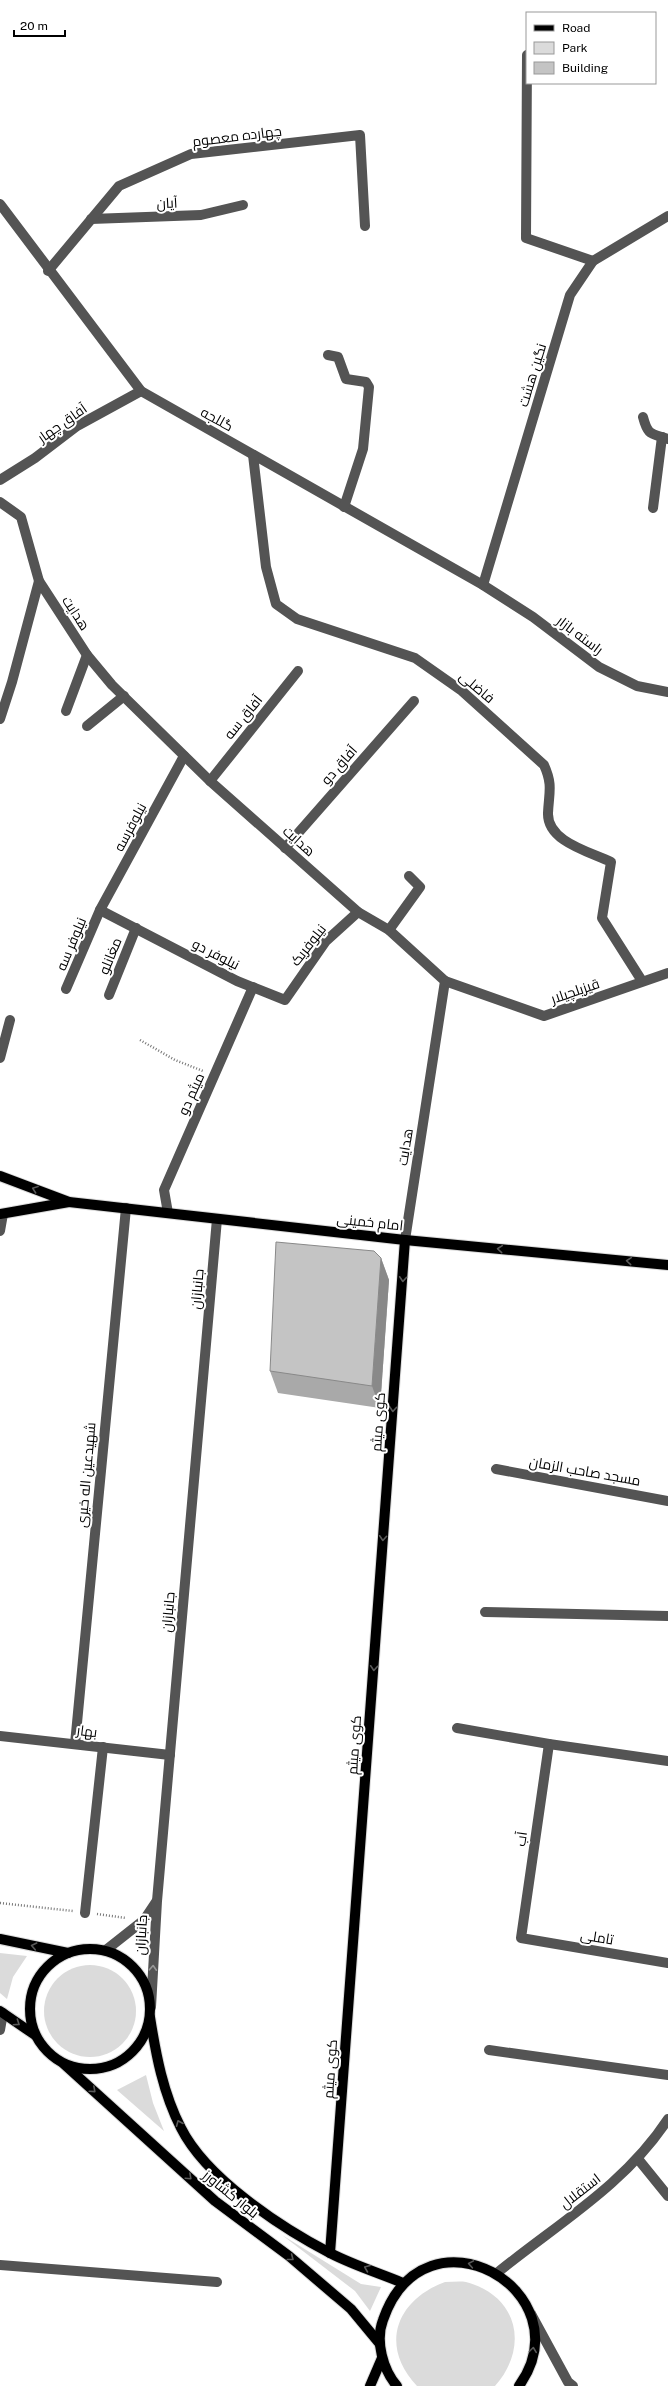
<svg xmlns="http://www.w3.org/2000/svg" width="668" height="2386" viewBox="0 0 668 2386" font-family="'Public Sans',Cairo,sans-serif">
	<rect width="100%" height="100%" fill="#fff"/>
	<g fill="#dbdbdb">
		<polygon points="0,1953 27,1956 13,1977 7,1999 0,1993"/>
		<circle cx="90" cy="2011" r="46"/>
		<polygon points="146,2075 153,2103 164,2131 117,2090"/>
		<polygon points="282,2235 361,2284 381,2287 370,2311 355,2291"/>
		<path d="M445,2282C452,2282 460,2281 466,2282C519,2296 529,2348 495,2386H417C379,2346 396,2300 445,2282Z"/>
	</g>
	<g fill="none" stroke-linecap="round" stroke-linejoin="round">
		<g stroke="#dbdbdb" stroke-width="12">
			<g id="major">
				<polyline points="0,1176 69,1202 405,1240 668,1265"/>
				<polyline points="0,1214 69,1202"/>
				<polyline points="0,1939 68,1953"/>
				<circle cx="90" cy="2009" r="60"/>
				<polyline points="0,2011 35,2035"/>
				<path d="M150,2017C156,2055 163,2093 181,2128C206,2178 280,2227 330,2253C353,2265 379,2273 403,2283"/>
				<polyline points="64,2064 215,2201 289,2256 351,2309 380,2344"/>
				<polyline points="330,2253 405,1240"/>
				<polyline points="370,2386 382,2358"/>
				<path d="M397,2386C383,2370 375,2341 383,2320C425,2199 586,2291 519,2386"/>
			</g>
		</g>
		<g stroke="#767676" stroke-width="2.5" stroke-dasharray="1 2" stroke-linecap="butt">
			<polyline points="140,1040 175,1060 203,1071"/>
			<polyline points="0,1903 73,1911"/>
			<polyline points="97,1914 126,1918"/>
		</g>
		<g stroke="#545454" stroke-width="10">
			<polyline points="527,55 526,238 593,261"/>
			<polyline points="0,204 141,391 483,585 533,617 599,667 637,686 668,692"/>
			<polyline points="91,219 201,215 243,205"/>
			<polyline points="48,271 119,186 191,154 360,135 365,226"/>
			<polyline points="328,355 338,357 346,379 366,382 369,387 363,449 344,507"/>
			<path d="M643,417C648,436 651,433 668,439"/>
			<path d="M253,455L266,567L276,604L297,619L415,658L462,691L544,765C553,785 549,792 548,813C547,842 591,852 611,862L602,918L642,981"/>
			<polyline points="0,480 35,458 77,426 141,391"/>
			<polyline points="0,502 21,517 39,581 87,655 112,685 210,781 358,912 389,930 445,981 405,1240"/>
			<polyline points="653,508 662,437"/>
			<polyline points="483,585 570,295 593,261 668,216"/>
			<polyline points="66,711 87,655"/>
			<polyline points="0,719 12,682 39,581"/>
			<polyline points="87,726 124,696"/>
			<polyline points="210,781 298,671"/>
			<polyline points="285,848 414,701"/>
			<polyline points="100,910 237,981 285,1000 326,941 358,912"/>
			<polyline points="389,930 420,887 409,876"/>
			<polyline points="445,981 544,1016 668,973"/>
			<polyline points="66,989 100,910 184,756"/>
			<polyline points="109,995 136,928"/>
			<polyline points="0,1058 10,1020"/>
			<polyline points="168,1213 164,1190 253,987"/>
			<polyline points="0,1231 3,1214"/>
			<polyline points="496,1469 668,1501"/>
			<polyline points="485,1612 668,1616"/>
			<polyline points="457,1728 549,1744"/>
			<polyline points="0,1736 170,1755"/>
			<polyline points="75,1744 126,1208"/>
			<polyline points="668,1761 549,1744 521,1938 668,1963"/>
			<polyline points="85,1913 103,1747"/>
			<polyline points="106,1950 144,1920 156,1902"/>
			<polyline points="151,2007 157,1901 217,1219"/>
			<polyline points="0,2030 3,2013"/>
			<polyline points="489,2050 668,2075"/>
			<polyline points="638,2159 668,2196"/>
			<polyline points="0,2265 217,2282"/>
			<path d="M497,2273C557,2224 625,2185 668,2119"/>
			<polyline points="531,2314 568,2382 573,2386"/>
		</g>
		<use href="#major" stroke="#000" stroke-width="10"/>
	</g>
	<polygon fill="#a9a9a9" points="381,1258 389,1280 380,1408 278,1393 270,1371"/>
	<polygon fill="#898989" points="381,1258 389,1280 380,1408 372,1386"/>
	<polygon fill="#c4c4c4" stroke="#898989" points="276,1242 374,1251 381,1258 372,1386 270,1371"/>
	<defs><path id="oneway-chevron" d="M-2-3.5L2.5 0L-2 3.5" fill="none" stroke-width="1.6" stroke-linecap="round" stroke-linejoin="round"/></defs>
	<g stroke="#595959">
		<use href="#oneway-chevron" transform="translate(35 1189) rotate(-160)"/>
		<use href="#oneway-chevron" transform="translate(500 1249) rotate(-175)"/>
		<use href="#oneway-chevron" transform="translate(629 1261) rotate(-175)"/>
		<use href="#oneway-chevron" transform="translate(403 1279) rotate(94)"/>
		<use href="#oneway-chevron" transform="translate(393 1409) rotate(94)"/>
		<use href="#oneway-chevron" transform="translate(383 1538) rotate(94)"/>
		<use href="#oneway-chevron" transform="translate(374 1668) rotate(94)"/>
		<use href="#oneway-chevron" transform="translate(34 1946) rotate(-168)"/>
		<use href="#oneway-chevron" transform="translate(17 2023) rotate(34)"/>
		<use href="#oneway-chevron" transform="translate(93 2090) rotate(42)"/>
		<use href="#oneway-chevron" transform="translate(179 2123) rotate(-113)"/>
		<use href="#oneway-chevron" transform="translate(189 2177) rotate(43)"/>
		<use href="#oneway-chevron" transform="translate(291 2258) rotate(38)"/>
		<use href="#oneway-chevron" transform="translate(471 2264) rotate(-170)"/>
		<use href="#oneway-chevron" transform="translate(367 2268) rotate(-158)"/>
		<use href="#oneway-chevron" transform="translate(533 2350) rotate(-83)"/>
	</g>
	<use stroke="#989898" href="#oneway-chevron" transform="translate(153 1968) rotate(-87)"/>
	<g text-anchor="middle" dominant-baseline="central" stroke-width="4" stroke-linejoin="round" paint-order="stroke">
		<g font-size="14" fill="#000" stroke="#fff">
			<text transform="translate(237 136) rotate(-7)">چهارده معصوم</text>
			<text transform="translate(167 203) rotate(-3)">آیان</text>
			<text transform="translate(532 375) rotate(-73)">نگین هشت</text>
			<text transform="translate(217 419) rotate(29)">گللجه</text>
			<text transform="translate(62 423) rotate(-35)">آفاق چهار</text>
			<text transform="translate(76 613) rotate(57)">هدایت</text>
			<text transform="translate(580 635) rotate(37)">راسته بازار</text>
			<text transform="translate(477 687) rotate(40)">فاضلی</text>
			<text transform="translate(243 717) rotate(-51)">آفاق سه</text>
			<text transform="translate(339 765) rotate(-49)">آفاق دو</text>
			<text transform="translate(130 827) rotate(-62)">نیلوفرسه</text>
			<text transform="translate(299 841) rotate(42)">هدایت</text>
			<text transform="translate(71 944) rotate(-67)">نیلوفر سه</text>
			<text transform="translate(308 945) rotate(-52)">نیلوفریک</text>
			<text transform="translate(216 954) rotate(27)">نیلوفر دو</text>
			<text transform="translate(110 956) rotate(-68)">مغانلو</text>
			<text transform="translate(575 991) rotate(-19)">قیزیلچیلار</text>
			<text transform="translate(191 1094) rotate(-66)">میثم دو</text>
			<text transform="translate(405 1147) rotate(-81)">هدایت</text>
			<text transform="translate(370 1222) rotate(6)">امام خمینی</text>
			<text transform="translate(197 1289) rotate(-85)">جانبازان</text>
			<text transform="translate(378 1422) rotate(-86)">کوی میثم</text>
			<text transform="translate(585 1471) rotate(10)">مسجد صاحب الزمان</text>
			<text transform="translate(86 1475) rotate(-85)">شهیدعین اله خیری</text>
			<text transform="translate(168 1612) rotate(-85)">جانبازان</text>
			<text transform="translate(87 1731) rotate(7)">بهار</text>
			<text transform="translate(354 1745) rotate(-86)">کوی میثم</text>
			<text transform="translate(521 1839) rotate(-82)">آب</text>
			<text transform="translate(141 1935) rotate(-87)">جانبازان</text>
			<text transform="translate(597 1937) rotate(9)">تاملی</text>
			<text transform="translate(330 2069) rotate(-86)">کوی میثم</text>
			<text transform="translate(580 2191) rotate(-38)">استقلال</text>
			<text transform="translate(231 2194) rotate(39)">بلوار کشاورز</text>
		</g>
	</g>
	<rect x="526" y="12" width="130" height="72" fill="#ffffff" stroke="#999999"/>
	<rect x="534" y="25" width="20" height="6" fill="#000000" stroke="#999999"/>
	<text x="562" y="32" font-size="12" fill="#000000">Road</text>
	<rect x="534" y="42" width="20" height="12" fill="#dbdbdb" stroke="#999999"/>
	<text x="562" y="52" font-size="12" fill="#000000">Park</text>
	<rect x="534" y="62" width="20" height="12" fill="#c4c4c4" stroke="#999999"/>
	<text x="562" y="72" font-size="12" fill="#000000">Building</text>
	<path d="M14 30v6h51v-6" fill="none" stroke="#000000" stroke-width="2"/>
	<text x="20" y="30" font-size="12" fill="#000000" stroke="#ffffff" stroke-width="3" paint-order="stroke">20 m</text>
</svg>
